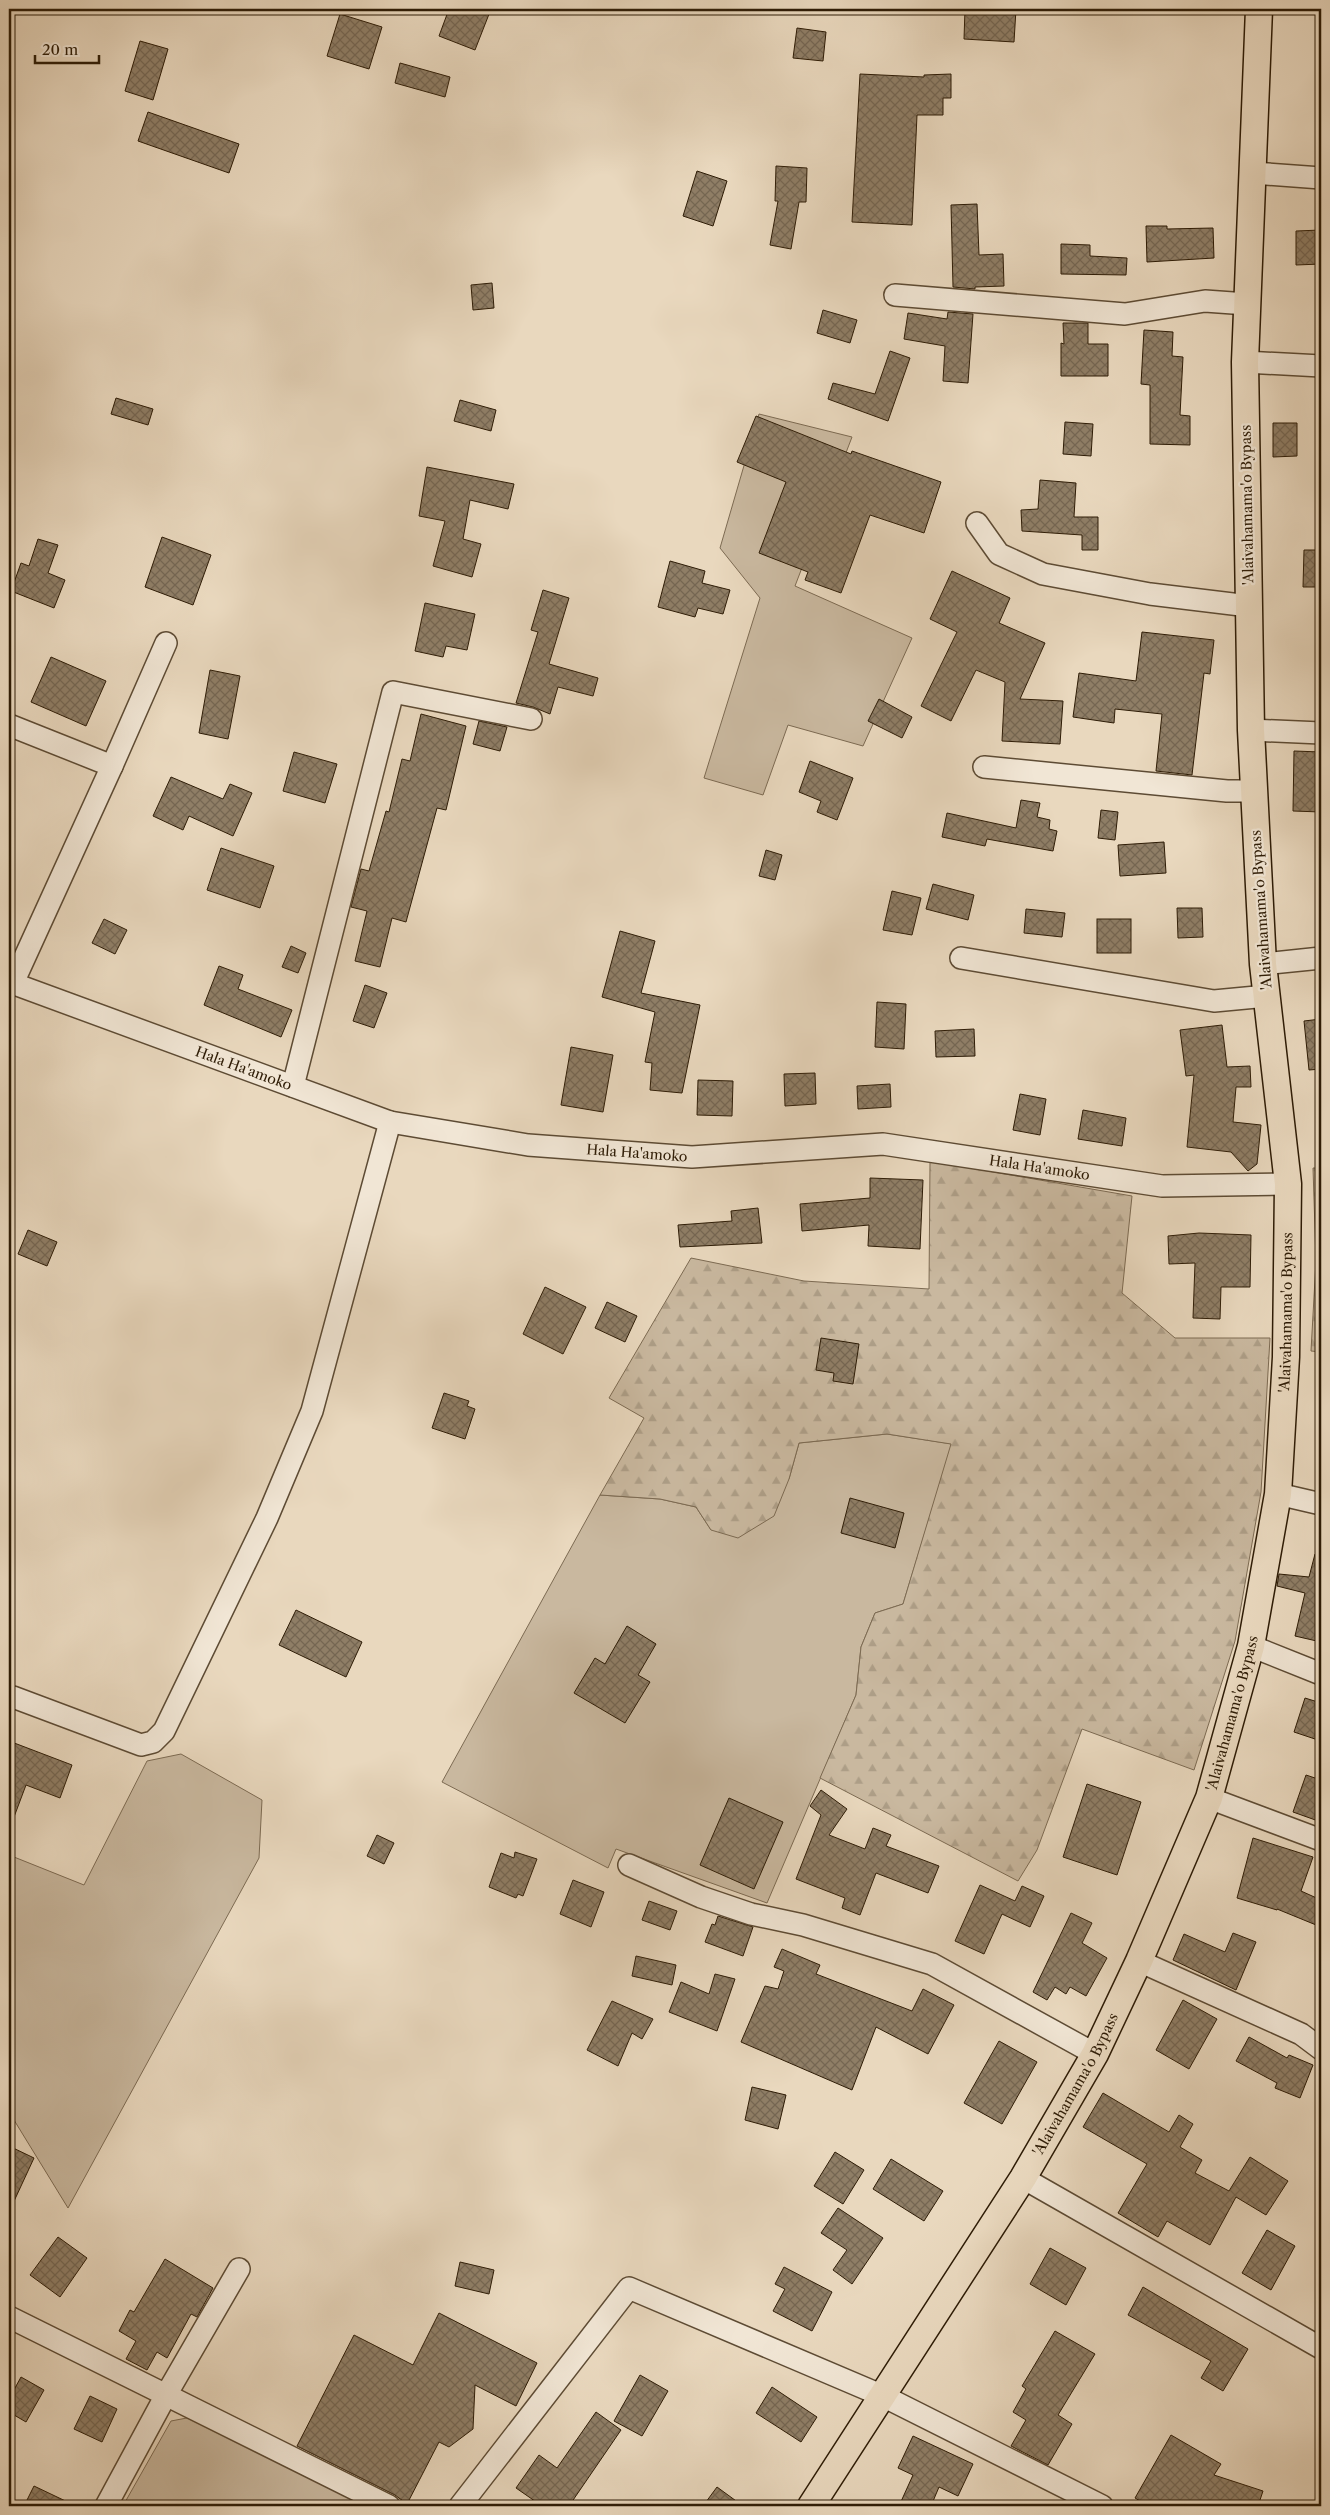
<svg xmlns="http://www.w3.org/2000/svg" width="1330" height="2515" viewBox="0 0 1330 2515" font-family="'Libre Caslon Text',serif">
	<defs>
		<pattern id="forest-firs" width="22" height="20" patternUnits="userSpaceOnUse" patternTransform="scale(1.25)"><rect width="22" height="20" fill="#c9b89f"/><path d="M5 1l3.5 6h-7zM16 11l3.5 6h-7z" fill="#ad9e87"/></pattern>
		<pattern id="building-cross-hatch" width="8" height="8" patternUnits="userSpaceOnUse" patternTransform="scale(1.25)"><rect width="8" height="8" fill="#8f7e66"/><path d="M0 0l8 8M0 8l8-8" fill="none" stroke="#756652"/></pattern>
	</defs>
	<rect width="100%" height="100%" fill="#e9d8be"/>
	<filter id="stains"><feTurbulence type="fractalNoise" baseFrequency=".004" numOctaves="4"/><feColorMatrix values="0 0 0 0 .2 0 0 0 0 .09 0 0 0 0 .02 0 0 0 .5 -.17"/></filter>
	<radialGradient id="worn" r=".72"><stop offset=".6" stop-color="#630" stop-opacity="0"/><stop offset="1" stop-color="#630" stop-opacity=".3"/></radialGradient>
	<g fill="#c9b89f" stroke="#7c6a52">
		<polygon points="759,414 852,437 795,586 912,638 863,746 788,725 763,795 704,778 760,598 720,548"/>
		<polygon points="887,1434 952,1444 903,1604 875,1613 861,1647 856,1695 767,1903 616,1849 608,1868 442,1782 600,1495 660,1499 696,1507 711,1530 789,1479 799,1443"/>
		<polygon points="181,1754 262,1800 259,1858 68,2208 14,2120 9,2118 9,1855 84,1885 147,1761"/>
		<polygon points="192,2417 365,2506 129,2506 124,2504 171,2421"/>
	</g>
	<g fill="url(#forest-firs)" stroke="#7c6a52">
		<polygon points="930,1161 1132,1196 1122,1293 1175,1338 1270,1338 1261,1492 1235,1641 1194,1770 1082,1729 1037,1850 1018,1881 820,1778 856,1695 861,1647 875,1613 903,1604 951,1444 887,1434 799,1443 789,1479 774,1516 738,1538 711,1530 696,1507 660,1499 600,1495 644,1418 609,1398 691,1258 804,1281 929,1289"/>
		<polygon points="1313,1168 1321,1168 1321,1352 1311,1351 1316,1261"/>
	</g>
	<g fill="url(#building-cross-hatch)" stroke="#2e1c06">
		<polygon points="449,9 491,9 475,50 439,36"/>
		<polygon points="965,9 1016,9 1014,42 964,39"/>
		<polygon points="340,14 382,27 369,69 327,56"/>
		<polygon points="797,28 826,32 823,61 793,58"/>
		<polygon points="140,41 168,49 153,100 125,91"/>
		<polygon points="400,63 450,77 445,97 395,83"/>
		<polygon points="860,74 924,77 924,75 951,74 951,98 943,98 943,115 917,115 912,225 852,222"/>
		<polygon points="148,112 239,144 229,173 138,141"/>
		<polygon points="776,166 807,168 806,202 799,202 791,249 770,245 778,201 775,201"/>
		<polygon points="697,171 727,181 713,226 683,216"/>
		<polygon points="977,204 979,255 1003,254 1004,286 975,287 975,289 953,287 951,205"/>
		<polygon points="1146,226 1167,226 1167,229 1213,228 1214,258 1147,262"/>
		<polygon points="1321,230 1321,264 1296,265 1296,231"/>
		<polygon points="1061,244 1090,245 1090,256 1127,258 1126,275 1061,274"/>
		<polygon points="492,283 494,308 473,310 471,285"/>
		<polygon points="823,310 857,320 850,343 817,333"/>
		<polygon points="948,312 973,314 968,383 943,381 945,346 904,339 908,313 947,319"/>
		<polygon points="1063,323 1088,323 1088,344 1108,344 1108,376 1061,376 1061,343 1064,344"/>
		<polygon points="1144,330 1173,332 1172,356 1183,357 1180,415 1190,416 1190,445 1150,444 1150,385 1141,384"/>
		<polygon points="890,351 910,358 888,421 828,399 833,383 875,394"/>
		<polygon points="116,398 153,409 148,425 111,414"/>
		<polygon points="460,400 496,410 491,431 454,421"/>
		<polygon points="756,416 851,454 852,451 941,482 924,533 870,515 841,593 805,580 808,572 759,553 786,482 737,462"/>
		<polygon points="1065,422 1093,424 1091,456 1063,454"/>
		<polygon points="1273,423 1297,423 1297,456 1273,457"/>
		<polygon points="427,467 514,484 508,509 470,500 463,539 481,544 472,577 433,566 445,521 419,516"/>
		<polygon points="1040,480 1076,483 1074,517 1098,517 1098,550 1082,550 1082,535 1022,531 1021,510 1038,509"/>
		<polygon points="162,537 211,555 193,605 145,587"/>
		<polygon points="38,539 58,545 48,573 65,580 54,608 11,591 21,563 29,566"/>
		<polygon points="1304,550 1321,550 1321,587 1303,587"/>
		<polygon points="670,561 705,571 702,583 730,590 723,614 698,608 695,617 658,607"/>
		<polygon points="952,571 1010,598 999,623 1045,643 1020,699 1063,701 1060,744 1002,741 1005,682 976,670 951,721 921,706 957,632 930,619"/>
		<polygon points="543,590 569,598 549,664 598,678 593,696 558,687 550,714 533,707 516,703 538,632 531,630"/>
		<polygon points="425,603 475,614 467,650 446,646 443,657 415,651"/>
		<polygon points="1142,632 1214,640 1210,674 1204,673 1192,775 1156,771 1162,714 1115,709 1114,723 1073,717 1079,673 1136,681"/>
		<polygon points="51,657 106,681 86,726 31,702"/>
		<polygon points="210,670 240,676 228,739 199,733"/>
		<polygon points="879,699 912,717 902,738 868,721"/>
		<polygon points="421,714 466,726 446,810 437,808 406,922 392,918 380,967 355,961 367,911 351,907 361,869 369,871 386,811 389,812 402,759 410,761"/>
		<polygon points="479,721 507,727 500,751 473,744"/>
		<polygon points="1294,751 1321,752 1321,812 1293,811"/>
		<polygon points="294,752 337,764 325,803 283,791"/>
		<polygon points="810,761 853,778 837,820 817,812 821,801 799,792"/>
		<polygon points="171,777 223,799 230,784 252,793 233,836 189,816 183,830 153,816"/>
		<polygon points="1021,800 1040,803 1037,817 1050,820 1049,829 1057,831 1053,851 987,839 985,846 942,837 947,813 1016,828"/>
		<polygon points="1101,810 1118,812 1115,840 1098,838"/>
		<polygon points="1164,842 1166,873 1120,876 1118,845"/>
		<polygon points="221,848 274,866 260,908 207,890"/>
		<polygon points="766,850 782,855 775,880 759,876"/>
		<polygon points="933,884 974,895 968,920 926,909"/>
		<polygon points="892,891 921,898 912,935 883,930"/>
		<polygon points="1177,908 1202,908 1203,937 1178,938"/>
		<polygon points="1026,909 1065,913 1062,937 1024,933"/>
		<polygon points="104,919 127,930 115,954 92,943"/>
		<rect x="1097" y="919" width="34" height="34"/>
		<polygon points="620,931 655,941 641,993 700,1005 682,1093 650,1090 652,1063 645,1062 655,1012 602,997"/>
		<polygon points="291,946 306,953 298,973 282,967"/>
		<polygon points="219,966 243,975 238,989 292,1010 281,1037 204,1005"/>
		<polygon points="365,985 387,993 374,1028 353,1021"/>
		<polygon points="877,1002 906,1004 904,1049 875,1047"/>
		<polygon points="1321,1019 1321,1069 1309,1070 1304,1021"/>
		<polygon points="1222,1025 1227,1067 1250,1066 1251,1087 1236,1087 1233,1122 1261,1125 1257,1164 1248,1171 1231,1152 1187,1147 1194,1075 1186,1076 1180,1030"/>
		<polygon points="974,1029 975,1056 936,1057 935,1031"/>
		<polygon points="571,1047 613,1055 603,1112 561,1105"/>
		<polygon points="815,1073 816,1104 785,1106 784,1074"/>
		<polygon points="698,1080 733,1081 732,1116 697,1115"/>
		<polygon points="890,1084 891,1107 858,1109 857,1086"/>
		<polygon points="1020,1094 1046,1099 1040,1135 1013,1130"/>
		<polygon points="1083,1110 1126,1118 1122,1146 1078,1139"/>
		<polygon points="870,1178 923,1180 920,1249 868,1246 869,1225 802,1231 800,1204 870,1198"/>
		<polygon points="758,1208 762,1243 680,1247 678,1225 732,1221 731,1211"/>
		<polygon points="28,1230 57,1242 47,1266 18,1254"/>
		<polygon points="1199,1233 1251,1235 1250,1287 1221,1287 1220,1319 1193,1318 1195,1263 1169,1264 1168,1236"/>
		<polygon points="545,1287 586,1307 563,1354 523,1334"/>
		<polygon points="607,1302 637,1316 625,1342 595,1328"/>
		<polygon points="821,1338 859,1344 853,1384 833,1381 834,1373 816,1370"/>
		<polygon points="444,1393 469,1401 467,1406 475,1409 465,1439 432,1428"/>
		<polygon points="850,1498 904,1513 895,1548 841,1533"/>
		<polygon points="1315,1554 1321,1554 1321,1642 1295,1636 1305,1593 1277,1586 1279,1574 1309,1577"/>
		<polygon points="296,1610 362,1642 346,1677 279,1645"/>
		<polygon points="627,1626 656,1644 638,1675 650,1682 625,1723 574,1693 595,1658 605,1664"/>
		<polygon points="1305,1698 1321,1703 1321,1741 1294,1732"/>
		<polygon points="9,1741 72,1765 60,1798 26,1785 11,1825 9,1825"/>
		<polygon points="1306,1775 1321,1780 1321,1822 1293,1812"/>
		<polygon points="1087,1784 1141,1802 1117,1875 1063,1857"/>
		<polygon points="821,1790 847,1809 829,1835 865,1849 873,1828 891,1835 886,1846 939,1866 928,1893 876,1873 860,1915 842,1908 845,1898 796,1879 821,1815 810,1806"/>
		<polygon points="729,1798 783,1822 754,1889 700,1865"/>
		<polygon points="377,1835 394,1843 384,1864 367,1856"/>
		<polygon points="1253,1838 1313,1857 1301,1891 1321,1900 1321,1927 1277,1909 1277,1910 1237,1898"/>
		<polygon points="515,1852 537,1859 523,1896 518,1894 516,1898 489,1887 501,1853 514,1858"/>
		<polygon points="573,1880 604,1892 591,1927 560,1914"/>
		<polygon points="980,1885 1015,1901 1022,1886 1044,1896 1030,1927 1002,1914 984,1954 955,1941"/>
		<polygon points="649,1901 677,1911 670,1930 642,1920"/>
		<polygon points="1071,1913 1092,1923 1082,1943 1107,1958 1086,1996 1070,1987 1066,1994 1055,1987 1047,2000 1033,1992"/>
		<polygon points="718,1916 753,1927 743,1956 705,1942 712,1924 715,1925"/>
		<polygon points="1233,1933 1256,1942 1236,1990 1173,1960 1184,1934 1225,1952"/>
		<polygon points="782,1949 820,1965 816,1974 912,2011 923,1989 954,2005 928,2054 876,2027 852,2090 741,2042 765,1986 778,1989 784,1971 774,1967"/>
		<polygon points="636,1956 676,1965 672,1985 632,1976"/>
		<polygon points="715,1974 735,1979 717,2031 669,2012 681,1982 709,1994"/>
		<polygon points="1183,2000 1217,2019 1189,2069 1156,2050"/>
		<polygon points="612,2001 653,2019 642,2039 632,2033 618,2066 587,2050"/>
		<polygon points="1249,2037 1287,2058 1289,2055 1313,2065 1300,2098 1275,2088 1277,2083 1236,2061"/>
		<polygon points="999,2041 1037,2062 1002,2124 964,2103"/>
		<polygon points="752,2087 786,2095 778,2129 745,2120"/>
		<polygon points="1103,2093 1169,2132 1179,2115 1193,2124 1180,2147 1202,2160 1195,2173 1229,2191 1250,2157 1288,2181 1266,2215 1236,2197 1210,2245 1167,2221 1158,2237 1118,2213 1147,2164 1083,2127"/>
		<polygon points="9,2146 34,2158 9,2212"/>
		<polygon points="835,2152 864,2170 843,2204 814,2186"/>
		<polygon points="891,2159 943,2191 924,2221 873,2189"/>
		<polygon points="838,2208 883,2238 852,2284 833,2270 847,2250 821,2233"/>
		<polygon points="1267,2230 1295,2246 1271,2290 1242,2273"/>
		<polygon points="58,2237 87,2258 60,2297 30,2275"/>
		<polygon points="1050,2248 1086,2268 1066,2305 1030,2284"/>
		<polygon points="165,2259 213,2288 197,2317 191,2314 167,2358 157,2352 147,2370 126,2359 136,2341 119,2331 130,2310 134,2312"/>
		<polygon points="460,2262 494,2270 489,2294 455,2286"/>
		<polygon points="784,2267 832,2292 812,2331 773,2311 785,2289 775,2284"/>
		<polygon points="1143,2287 1248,2349 1223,2391 1201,2378 1211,2361 1128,2315"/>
		<polygon points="439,2313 537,2363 516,2406 475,2385 473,2429 449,2447 439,2442 407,2504 395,2495 297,2446 354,2335 413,2365"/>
		<polygon points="1055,2331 1095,2354 1058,2415 1072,2424 1048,2465 1011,2446 1026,2420 1013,2412 1026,2389 1022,2386"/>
		<polygon points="640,2375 668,2391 642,2436 614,2421"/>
		<polygon points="21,2377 44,2390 26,2422 9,2412 9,2399"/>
		<polygon points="772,2387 817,2417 801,2442 756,2413"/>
		<polygon points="90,2396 117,2409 102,2442 74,2429"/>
		<polygon points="596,2412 621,2430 569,2506 542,2506 516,2488 539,2455 557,2468"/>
		<polygon points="1171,2435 1221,2464 1214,2475 1263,2491 1258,2506 1149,2506 1135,2498"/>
		<polygon points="913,2436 973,2464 958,2496 939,2487 931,2506 899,2506 913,2475 898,2468"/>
		<polygon points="34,2486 76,2506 24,2506"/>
		<polygon points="717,2487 743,2506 703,2506"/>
	</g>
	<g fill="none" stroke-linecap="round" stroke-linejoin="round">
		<g stroke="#5d4b34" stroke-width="24">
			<g id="minor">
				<polyline points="1253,173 1321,178"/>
				<polyline points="895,295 1125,314 1205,301 1247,304"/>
				<polyline points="1245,362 1321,366"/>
				<polyline points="977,523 999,554 1043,574 1150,594 1249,606"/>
				<polyline points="9,725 112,766"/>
				<polyline points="1251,730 1321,733"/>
				<polyline points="984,767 1227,791 1253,791"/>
				<polyline points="961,958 1214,1001 1267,996"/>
				<polyline points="1263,964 1321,958"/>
				<path id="s1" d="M9,982L390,1122L528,1145L692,1157L883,1144L1162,1186L1288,1184"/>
				<polyline points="13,983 112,766 166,643"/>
				<polyline points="293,1086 393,692 531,719"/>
				<polyline points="1278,1494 1321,1504"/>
				<polyline points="1251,1646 1321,1674"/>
				<polyline points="9,1697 13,1697 141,1745 153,1742 164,1731 267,1518 312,1411 390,1122"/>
				<polyline points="1209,1798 1321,1840"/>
				<polyline points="629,1865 701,1897 751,1914 803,1925 932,1964 1095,2054"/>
				<polyline points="1139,1961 1301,2034 1321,2049"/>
				<polyline points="1023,2178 1321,2348"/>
				<polyline points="239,2269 166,2395 389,2506"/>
				<polyline points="9,2317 166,2395 106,2506"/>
				<polyline points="460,2506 629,2288 883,2396 1102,2506"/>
			</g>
		</g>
		<g stroke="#2e1c06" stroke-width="29">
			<g id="major">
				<path id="s2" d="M811,2506L1023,2178L1095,2054L1139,1961L1209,1798L1251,1646L1278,1494L1286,1357L1288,1184L1263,964L1251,730L1245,362L1259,9"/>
			</g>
		</g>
		<use href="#minor" stroke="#f1e6d5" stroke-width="21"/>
		<use href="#major" stroke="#e9d8be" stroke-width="26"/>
	</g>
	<g text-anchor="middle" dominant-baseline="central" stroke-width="4.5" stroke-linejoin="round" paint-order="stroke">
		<g font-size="14" fill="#2e1c06" stroke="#f1e6d5">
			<text transform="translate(1247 505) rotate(-91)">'Alaivahamama'o Bypass</text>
			<text transform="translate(1261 910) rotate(-94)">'Alaivahamama'o Bypass</text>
			<text stroke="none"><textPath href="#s1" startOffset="250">Hala Ha'amoko</textPath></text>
			<text stroke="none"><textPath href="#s1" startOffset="655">Hala Ha'amoko</textPath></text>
			<text stroke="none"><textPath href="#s1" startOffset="1060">Hala Ha'amoko</textPath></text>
			<text stroke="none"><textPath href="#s2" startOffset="1308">'Alaivahamama'o Bypass</textPath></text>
			<text stroke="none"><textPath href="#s2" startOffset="902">'Alaivahamama'o Bypass</textPath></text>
			<text stroke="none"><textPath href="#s2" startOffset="498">'Alaivahamama'o Bypass</textPath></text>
		</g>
	</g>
	<rect width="1330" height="2515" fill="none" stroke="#e9d8be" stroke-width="30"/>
	<rect x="10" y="10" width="1310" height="2495" fill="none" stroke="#2e1c06" stroke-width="2.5"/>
	<rect x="15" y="15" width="1300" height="2485" fill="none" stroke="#2e1c06"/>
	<path d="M35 55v8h64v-8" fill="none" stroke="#2e1c06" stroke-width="2.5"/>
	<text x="42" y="55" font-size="15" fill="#2e1c06" stroke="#f1e6d5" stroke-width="4" paint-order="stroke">20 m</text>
	<rect width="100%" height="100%" filter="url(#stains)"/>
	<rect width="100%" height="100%" fill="url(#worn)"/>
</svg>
